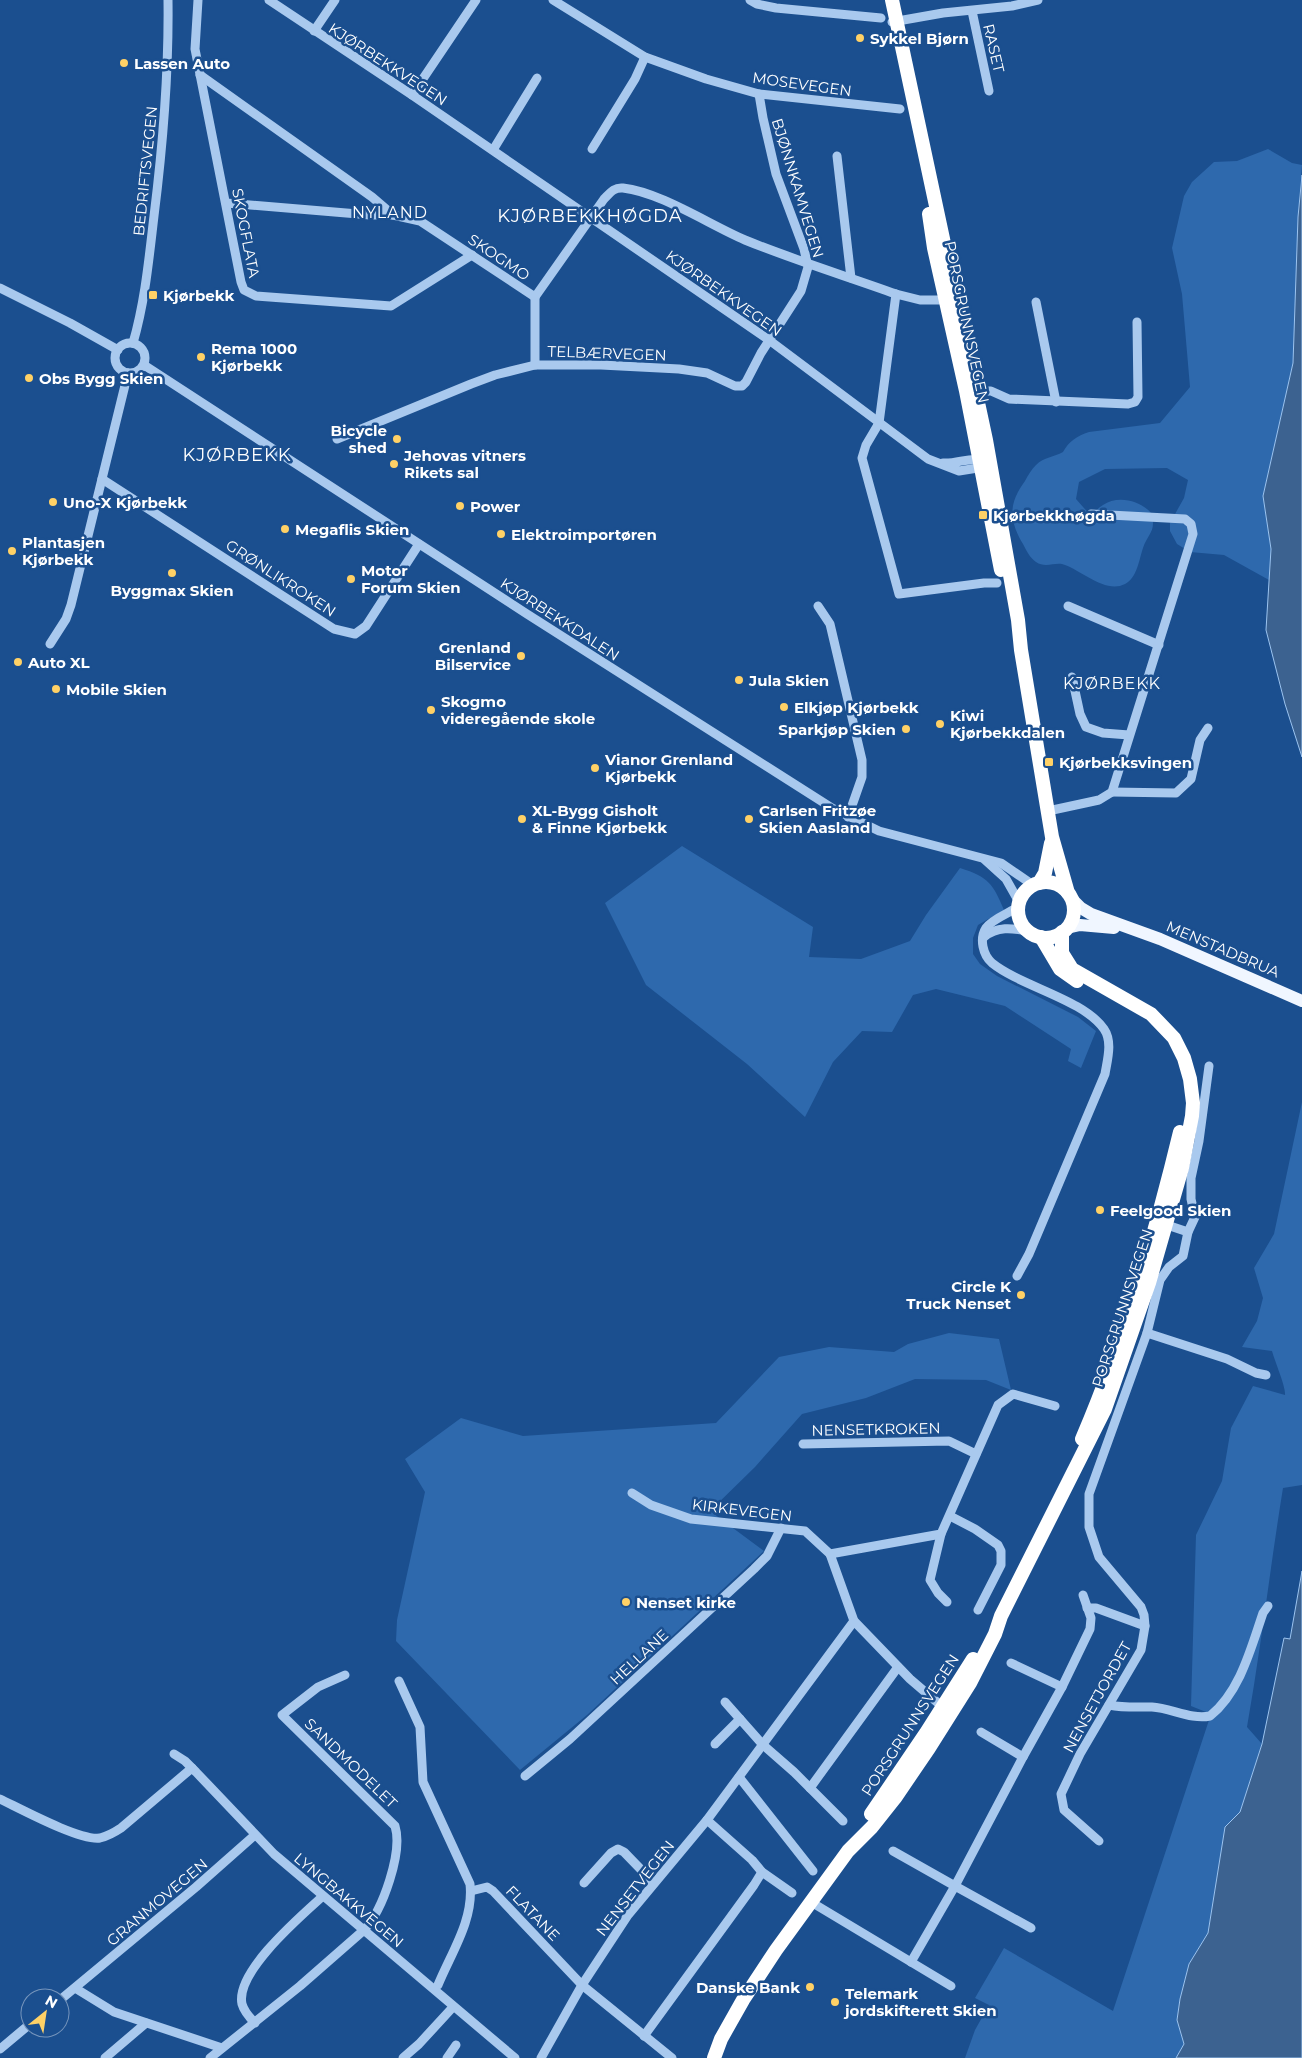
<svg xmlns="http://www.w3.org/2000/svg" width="1302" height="2058" viewBox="0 0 1302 2058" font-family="Montserrat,sans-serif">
	<rect width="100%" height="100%" fill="#1b4f8f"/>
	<g fill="#2e69ad">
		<path d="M1268,149L1292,163L1302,165L1298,217L1293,363L1263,496L1271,549L1269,580L1224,555L1190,552L1177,544L1170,531V523L1184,498L1188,480L1167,468L1105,469L1079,482L1076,499L1091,516C1095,512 1098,508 1103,505C1117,495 1140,500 1151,513C1157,531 1148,533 1143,548C1139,560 1137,578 1125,584C1106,594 1082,571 1065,565C1056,561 1046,569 1036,562C1030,558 1026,550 1023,544C1008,519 1009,503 1025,481C1028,475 1032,469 1036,465C1044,457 1054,457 1063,452C1069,441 1077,436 1089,432L1160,423L1190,387L1182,294L1172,248L1184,196L1192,182L1214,162L1237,161Z"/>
		<path d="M682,846L813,927L809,957L861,959L910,941L926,915L960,868C989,877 993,884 1004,910L978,925L973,938V954L980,964L997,976L1078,1017L1096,1031L1081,1068L1068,1061L1071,1049L1005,1006L936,989L913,995L892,1032L862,1031L833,1062L805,1117L747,1064L646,985L605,903Z"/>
		<path d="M1302,1102V1485L1283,1488C1270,1568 1261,1648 1247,1727L1262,1744L1240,1812L1225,1828L1208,1933L1189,1964L1180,1999L1177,2020L1184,2044L1176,2058H965L975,2030L989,2005L975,1998L1004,1948L1113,2011L1211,1714L1191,1706L1196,1535L1222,1481L1231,1428L1253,1386L1285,1395C1286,1387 1275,1362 1272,1351L1242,1347L1257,1321L1263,1298L1254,1268L1274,1234Z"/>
		<polygon points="949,1333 999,1339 1011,1390 986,1380 915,1379 866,1398 802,1414 755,1467 710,1511 764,1551 587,1715 520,1770 396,1641 397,1620 425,1492 405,1459 461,1418 523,1436 716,1423 779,1357 829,1347 894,1352 908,1344"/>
	</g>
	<g fill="#3c6290" stroke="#9cc4f0">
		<polygon points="1302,175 1302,757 1285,704 1266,630 1271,549 1263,496 1293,363 1298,217"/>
		<polygon points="1302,1571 1302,2058 1176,2058 1184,2044 1177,2020 1180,1999 1189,1964 1208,1933 1225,1827 1240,1812 1262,1744 1284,1638 1290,1639"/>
	</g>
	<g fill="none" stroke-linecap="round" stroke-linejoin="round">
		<g stroke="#a9c9ee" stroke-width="9">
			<polyline points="198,0 195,49 241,282 244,290 256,296 391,306 472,255"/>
			<polyline points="269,0 412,95 769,340 928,459 959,471 984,467"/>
			<polyline points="553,0 645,57 706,79 759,94 900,109"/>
			<polyline points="750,0 757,4 776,8 881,18"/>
			<polyline points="972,11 989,91"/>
			<polyline points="892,22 943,13 1012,6 1038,0"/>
			<polyline points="314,31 335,0"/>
			<path d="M200,75L372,197L393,215L420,221L535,297L604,199C610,193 614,187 623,188C660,192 710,225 745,240C794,260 846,276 896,294L920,300H939"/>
			<polyline points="412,95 476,0"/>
			<polyline points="592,149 635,79 645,57"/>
			<polyline points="493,150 537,78"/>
			<polyline points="837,156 851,278"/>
			<polyline points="226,203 370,215 393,215"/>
			<polyline points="0,288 70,323 118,350"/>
			<polyline points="896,294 879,423 866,445 862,458 899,594 984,583 997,583"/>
			<polyline points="1036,302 1056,402"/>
			<path d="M133,343C145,302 149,258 154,216C163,144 169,73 168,0"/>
			<circle cx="130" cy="358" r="15"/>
			<polyline points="144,365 527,614 832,808 879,831 1001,863 1033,885"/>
			<polyline points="535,365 535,297"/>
			<polyline points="971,391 991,391 1009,399 1128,404 1135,402 1138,397 1137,322"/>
			<polyline points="337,439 471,384 495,375 535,365 601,365 679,369 707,373 735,386 742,386 746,382 761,353 801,291 808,267 804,249 776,174 763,118 759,94"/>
			<path d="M943,463C957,464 969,457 982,460"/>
			<polyline points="102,479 334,629 355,634 366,626 419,544"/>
			<polyline points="818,606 830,624 862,760 862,777 848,817"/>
			<polyline points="1068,606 1159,645"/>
			<polyline points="50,644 66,619 71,605 128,373"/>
			<polyline points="1072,677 1080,714 1086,727 1103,733 1129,735"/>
			<polyline points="1112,792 1176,793 1191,779 1200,740 1208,728"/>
			<polyline points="1048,811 1099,800 1112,792 1193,534 1191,524 1185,519 1091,514"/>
			<polyline points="985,860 1006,879 1019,902"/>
			<path d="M984,937C997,926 1012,928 1028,931"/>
			<polyline points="1161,1223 1188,1232"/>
			<path d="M1017,1276L1029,1254L1105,1074C1107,1061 1113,1042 1104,1029C1083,999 1022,987 992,963C983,955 979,939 986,928C992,919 1009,913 1018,907"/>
			<polyline points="1147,1333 1227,1359 1256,1373 1266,1375"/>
			<polyline points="803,1444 949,1441 976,1454"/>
			<polyline points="632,1493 651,1505 691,1519 805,1531 830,1554 854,1621 910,1679 945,1709"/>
			<polyline points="950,1516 975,1529 998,1545 1001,1551 1001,1565 978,1610"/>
			<polyline points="941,1534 930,1580 938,1593 947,1602"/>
			<polyline points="830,1554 941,1534 998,1405 1013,1394 1055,1406"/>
			<polyline points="1087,1608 1096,1608 1145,1626"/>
			<polyline points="1011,1663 1062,1687"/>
			<path d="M399,1681L420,1727L423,1782L470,1884C474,1920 451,1953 438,1985"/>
			<polyline points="725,1702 763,1745 794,1772 843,1821"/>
			<path d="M1109,1705C1124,1708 1137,1707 1152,1707C1171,1708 1191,1720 1210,1716C1240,1692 1251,1648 1263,1613L1268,1606"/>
			<polyline points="715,1744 740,1719"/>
			<polyline points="174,1754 185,1761 196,1772 274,1854 515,2058"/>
			<polyline points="1023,1757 1062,1687 1090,1629 1091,1618 1083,1595"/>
			<polyline points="525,1776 570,1739 754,1569 767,1556 781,1528"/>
			<polyline points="739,1777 813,1871"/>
			<polyline points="810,1788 898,1667"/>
			<path d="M0,1799C21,1809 80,1841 100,1838C108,1836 115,1832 121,1828L192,1768"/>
			<polyline points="707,1820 752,1860 762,1872 792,1893"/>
			<polyline points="1099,1841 1064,1810 1061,1794 1080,1754 1141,1650 1145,1626 1144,1615 1141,1607 1099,1557 1089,1527 1089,1494 1147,1333 1160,1280 1169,1267 1183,1256 1188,1232 1195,1217 1191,1199 1191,1178 1199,1141 1209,1066"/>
			<polyline points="893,1851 955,1886 1023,1757 981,1732"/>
			<polyline points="584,1883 611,1853 618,1849 624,1852 654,1883"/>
			<polyline points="471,1891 487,1887 493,1891 582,1985 672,2058"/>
			<polyline points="811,1902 951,1986"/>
			<polyline points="911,1962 955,1886 1031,1928"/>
			<polyline points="75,1988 114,2012 222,2048"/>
			<polyline points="60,2000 196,1887 255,1835"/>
			<path d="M255,2023C250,2018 244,2011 242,2004C235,1972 301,1916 323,1896"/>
			<polyline points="644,2036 754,1885 762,1872"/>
			<polyline points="0,2049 30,2024"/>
			<polyline points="105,2058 146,2023"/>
			<path d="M210,2058L300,1986L364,1930C383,1910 403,1852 395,1826L282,1715L318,1687L345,1675"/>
			<polyline points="403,2058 419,2044 453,2007"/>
			<polyline points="447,2058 456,2045"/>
			<polyline points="541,2058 582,1985 628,1915 707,1820 854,1621"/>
		</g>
		<g stroke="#f0f6ff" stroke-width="12">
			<polyline points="1071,898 1081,908 1091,914 1160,939 1302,1001"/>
			<polyline points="1067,928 1080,925 1114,928"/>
		</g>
		<g stroke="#fff" stroke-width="14">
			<polyline points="892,0 986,440 1018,620 1021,650 1052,837 1068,893"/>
			<polyline points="929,214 934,248 966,391 1001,570"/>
			<circle cx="1046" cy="910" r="28"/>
			<polyline points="1039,883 1045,873 1051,843"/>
			<polyline points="1041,937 1060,969 1077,981"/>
			<path d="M1082,1439C1124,1341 1155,1236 1180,1132"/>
			<polyline points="871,1814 926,1733 973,1659"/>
			<polyline points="714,2058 721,2039 743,2000 776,1950 848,1851 872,1827 895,1798 929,1748 970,1683 995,1634 1001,1616 1105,1409 1149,1283 1182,1168 1192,1116 1193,1103 1190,1079 1184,1058 1174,1038 1151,1014 1072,969 1062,953 1062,932"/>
		</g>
	</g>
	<g fill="#ffd166" stroke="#1b4f8f" stroke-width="2">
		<circle cx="860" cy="38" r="5"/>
		<circle cx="124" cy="63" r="5"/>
		<rect x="148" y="290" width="10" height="10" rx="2.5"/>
		<circle cx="201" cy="357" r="5"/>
		<circle cx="29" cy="378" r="5"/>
		<circle cx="397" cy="439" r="5"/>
		<circle cx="394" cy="464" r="5"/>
		<circle cx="53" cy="502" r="5"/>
		<circle cx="460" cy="506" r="5"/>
		<rect x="978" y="510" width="10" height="10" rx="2.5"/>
		<circle cx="285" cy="529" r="5"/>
		<circle cx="501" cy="534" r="5"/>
		<circle cx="12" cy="551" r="5"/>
		<circle cx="172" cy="573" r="5"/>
		<circle cx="351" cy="579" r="5"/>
		<circle cx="521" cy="656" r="5"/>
		<circle cx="18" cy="662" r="5"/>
		<circle cx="739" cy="680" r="5"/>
		<circle cx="56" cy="689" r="5"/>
		<circle cx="784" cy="707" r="5"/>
		<circle cx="431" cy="710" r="5"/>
		<circle cx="940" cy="724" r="5"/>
		<circle cx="906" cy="729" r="5"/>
		<rect x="1044" y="757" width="10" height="10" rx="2.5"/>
		<circle cx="595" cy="768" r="5"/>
		<circle cx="522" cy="819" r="5"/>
		<circle cx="749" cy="819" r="5"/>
		<circle cx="1100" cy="1210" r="5"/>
		<circle cx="1021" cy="1295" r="5"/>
		<circle cx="626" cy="1602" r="5"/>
		<circle cx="810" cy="1987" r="5"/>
		<circle cx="835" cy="2002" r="5"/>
	</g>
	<g text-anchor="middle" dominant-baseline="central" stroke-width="5" stroke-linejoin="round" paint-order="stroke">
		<g font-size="15" font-weight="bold" fill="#fff" stroke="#1b4f8f" text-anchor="start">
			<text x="870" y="38">Sykkel Bjørn</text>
			<text x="134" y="63">Lassen Auto</text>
			<text x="163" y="295">Kjørbekk</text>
			<text x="211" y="348">Rema 1000<tspan x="211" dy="17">Kjørbekk</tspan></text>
			<text x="39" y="378">Obs Bygg Skien</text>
			<text x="387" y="430" text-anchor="end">Bicycle<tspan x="387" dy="17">shed</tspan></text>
			<text x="404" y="455">Jehovas vitners<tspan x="404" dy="17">Rikets sal</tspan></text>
			<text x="63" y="502">Uno-X Kjørbekk</text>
			<text x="470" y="506">Power</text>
			<text x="993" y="515">Kjørbekkhøgda</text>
			<text x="295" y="529">Megaflis Skien</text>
			<text x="511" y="534">Elektroimportøren</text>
			<text x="22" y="542">Plantasjen<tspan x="22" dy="17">Kjørbekk</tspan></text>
			<text x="361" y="570">Motor<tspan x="361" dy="17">Forum Skien</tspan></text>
			<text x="172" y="590" text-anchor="middle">Byggmax Skien</text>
			<text x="511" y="647" text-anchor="end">Grenland<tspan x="511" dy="17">Bilservice</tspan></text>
			<text x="28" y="662">Auto XL</text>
			<text x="749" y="680">Jula Skien</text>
			<text x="66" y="689">Mobile Skien</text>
			<text x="441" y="701">Skogmo<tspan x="441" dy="17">videregående skole</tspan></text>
			<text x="794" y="707">Elkjøp Kjørbekk</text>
			<text x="950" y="715">Kiwi<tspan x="950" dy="17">Kjørbekkdalen</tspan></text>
			<text x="896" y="729" text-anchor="end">Sparkjøp Skien</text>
			<text x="605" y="759">Vianor Grenland<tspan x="605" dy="17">Kjørbekk</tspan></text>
			<text x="1059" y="762">Kjørbekksvingen</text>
			<text x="532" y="810">XL-Bygg Gisholt<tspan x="532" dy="17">&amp; Finne Kjørbekk</tspan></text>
			<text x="759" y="810">Carlsen Fritzøe<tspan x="759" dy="17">Skien Aasland</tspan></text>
			<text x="1110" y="1210">Feelgood Skien</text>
			<text x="1011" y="1286" text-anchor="end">Circle K<tspan x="1011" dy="17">Truck Nenset</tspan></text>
			<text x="636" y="1602">Nenset kirke</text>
			<text x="800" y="1987" text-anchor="end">Danske Bank</text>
			<text x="845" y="1993">Telemark<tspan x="845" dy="17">jordskifterett Skien</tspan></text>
		</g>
		<g font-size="15" fill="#fff" stroke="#1b4f8f">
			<text transform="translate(994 48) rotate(77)">RASET</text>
			<text transform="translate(388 64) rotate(33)">KJØRBEKKVEGEN</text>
			<text transform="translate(802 84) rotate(8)">MOSEVEGEN</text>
			<text transform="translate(145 171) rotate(-84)">BEDRIFTSVEGEN</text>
			<text transform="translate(798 188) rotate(73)">BJØNNKAMVEGEN</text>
			<text transform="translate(246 233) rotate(79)">SKOGFLATA</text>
			<text transform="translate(499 257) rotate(34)">SKOGMO</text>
			<text transform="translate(724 293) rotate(35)">KJØRBEKKVEGEN</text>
			<text transform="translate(967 322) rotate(78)">PORSGRUNNSVEGEN</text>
			<text transform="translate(607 353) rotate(2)">TELBÆRVEGEN</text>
			<text transform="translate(281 578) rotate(33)">GRØNLIKROKEN</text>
			<text transform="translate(560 619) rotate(33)">KJØRBEKKDALEN</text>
			<text transform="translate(1223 949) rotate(23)">MENSTADBRUA</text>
			<text transform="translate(1122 1308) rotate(-72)">PORSGRUNNSVEGEN</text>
			<text transform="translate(876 1429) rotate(-1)">NENSETKROKEN</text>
			<text transform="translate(742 1510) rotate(7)">KIRKEVEGEN</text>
			<text transform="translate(639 1657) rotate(-43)">HELLANE</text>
			<text transform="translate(1097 1697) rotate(-61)">NENSETJORDET</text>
			<text transform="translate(910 1725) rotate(-57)">PORSGRUNNSVEGEN</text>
			<text transform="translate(351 1763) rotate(44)">SANDMODELET</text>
			<text transform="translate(635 1888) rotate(-52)">NENSETVEGEN</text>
			<text transform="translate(349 1900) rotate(40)">LYNGBAKKVEGEN</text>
			<text transform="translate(157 1902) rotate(-40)">GRANMOVEGEN</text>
			<text transform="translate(533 1913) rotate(46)">FLATANE</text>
		</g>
		<g font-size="16" letter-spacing="1" fill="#fff" stroke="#1b4f8f">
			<text x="390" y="212">NYLAND</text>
			<text x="1112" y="683">KJØRBEKK</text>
		</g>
		<g font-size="18" letter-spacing="1" fill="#fff" stroke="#1b4f8f">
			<text x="590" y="216">KJØRBEKKHØGDA</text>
			<text x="237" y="455">KJØRBEKK</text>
		</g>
	</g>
	<g transform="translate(45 2013) rotate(30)"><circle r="24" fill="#1b4f8f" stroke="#7695bc"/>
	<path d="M0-4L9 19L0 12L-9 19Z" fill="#ffd166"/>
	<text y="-8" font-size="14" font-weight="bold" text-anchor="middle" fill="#ffffff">N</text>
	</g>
</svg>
